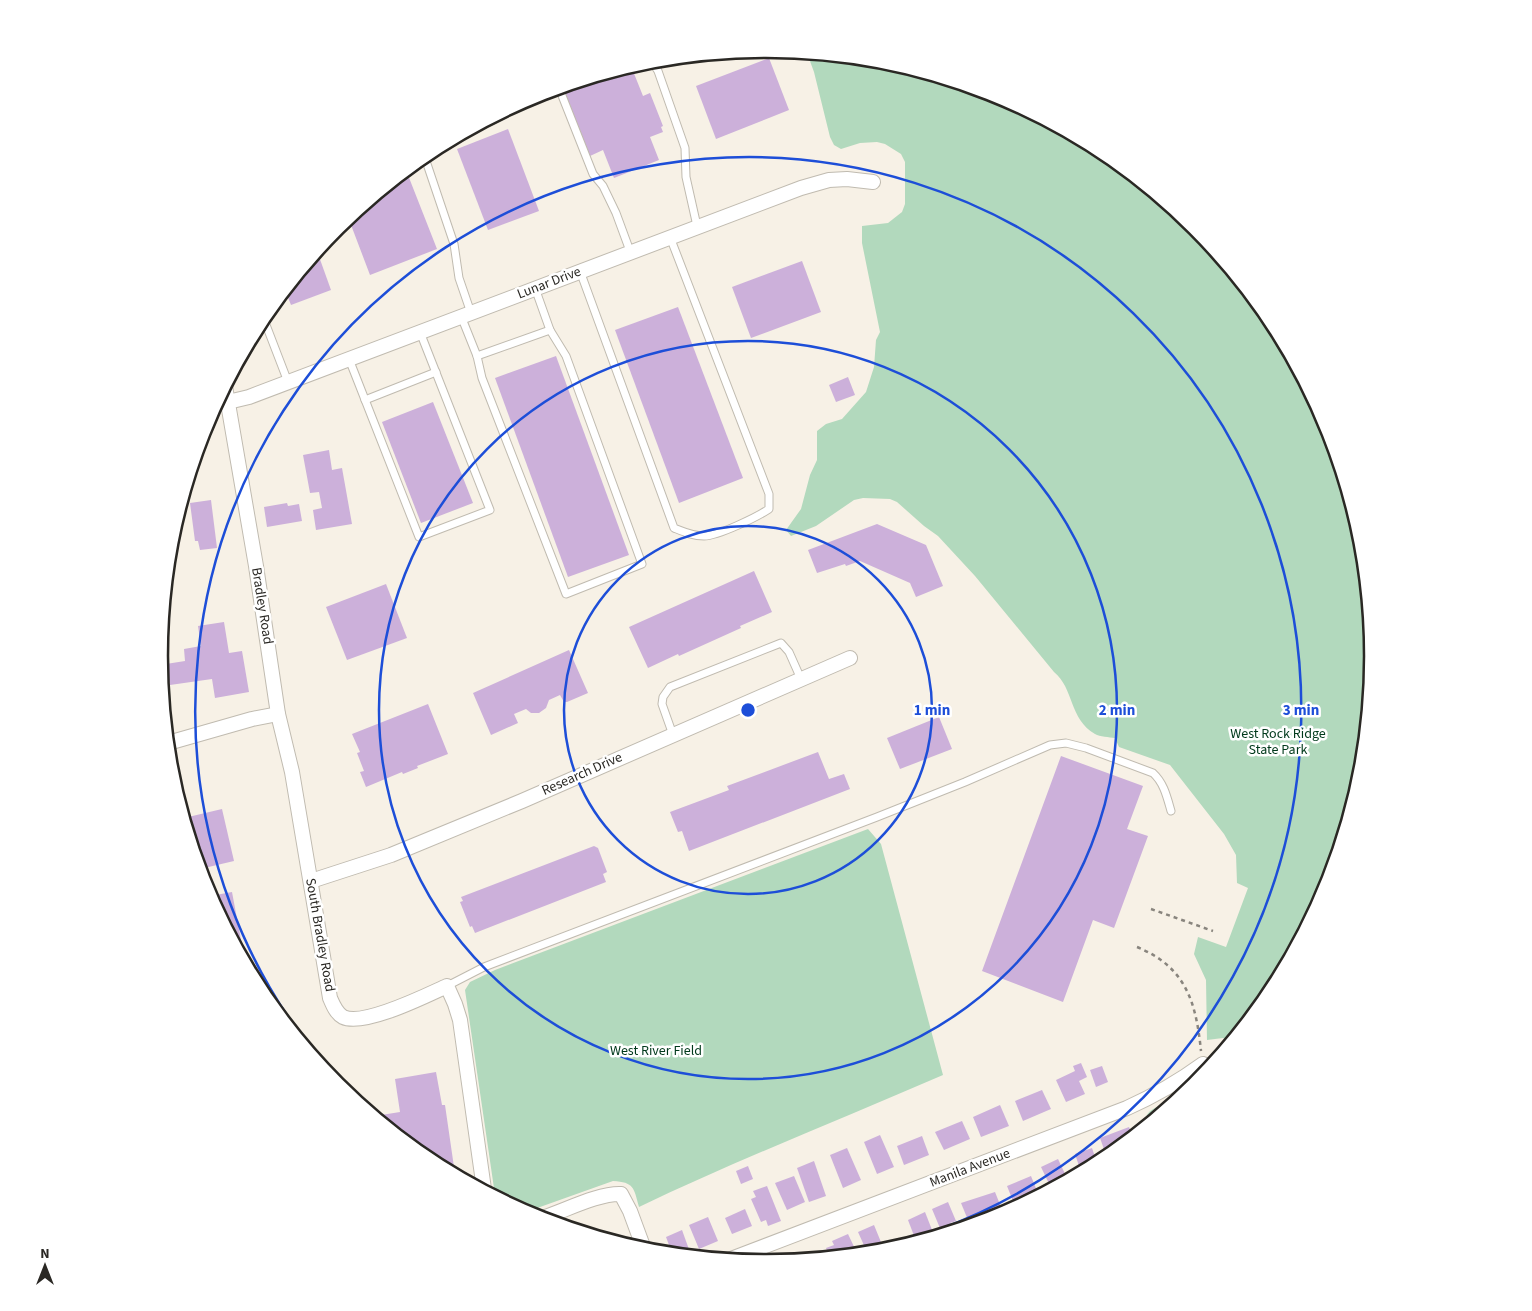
<svg xmlns="http://www.w3.org/2000/svg" width="1532" height="1311" viewBox="0 0 1532 1311" font-family="'Source Sans 3',sans-serif">
	<rect width="100%" height="100%" fill="#f7f1e6"/>
	<g fill="#b2d9bd">
		<path d="M807,53L885,60L998,95L1103,151L1195,227L1271,319L1327,424L1361,537L1373,656L1361,774L1326,888L1270,993L1231,1041L1223,1038L1207,1040L1206,980L1194,954L1198,937L1226,947L1248,888L1237,883L1236,855L1224,834L1170,765L1119,747L1115,738C1109,737 1100,737 1095,734C1069,719 1074,688 1054,672L975,576L938,536L924,526L897,502L890,499L863,498L854,500L816,526L791,536L786,530L801,509L810,475L817,460V431L826,424L842,419L866,392L874,367L876,340L880,332L862,243V226L888,223L902,212L905,204V162L901,154L885,144L877,142L860,143L841,149L834,145L830,137L814,72Z"/>
		<path d="M868,829L881,844L943,1075C842,1119 739,1159 639,1207C634,1188 634,1182 613,1181L526,1212L495,1195L465,990L470,982L495,970Z"/>
		<path d="M1173,1102L1145,1125C1144,1108 1160,1106 1173,1102Z"/>
	</g>
	<g fill="#ccb0da">
		<polygon points="769,58 789,110 716,139 696,86"/>
		<polygon points="631,66 643,96 650,93 663,126 661,127 663,132 650,137 659,160 614,178 603,150 590,156 564,92"/>
		<polygon points="508,129 539,211 488,230 457,149"/>
		<polygon points="406,170 437,249 370,275 348,217 366,203 372,201 371,199"/>
		<polygon points="317,251 331,290 291,305 285,290"/>
		<polygon points="802,261 821,312 751,338 732,287"/>
		<polygon points="678,307 743,478 679,503 615,330"/>
		<polygon points="556,356 629,555 568,577 495,378"/>
		<polygon points="848,377 855,395 836,402 829,385"/>
		<polygon points="433,402 473,503 421,523 382,422"/>
		<polygon points="329,450 332,470 342,468 352,524 316,530 313,510 322,508 319,492 310,493 303,455"/>
		<polygon points="211,500 217,548 200,550 198,541 195,541 190,503"/>
		<polygon points="287,503 288,506 299,504 302,521 267,527 264,507"/>
		<polygon points="877,524 926,545 943,586 916,597 910,583 860,561 846,566 845,564 817,573 808,550"/>
		<polygon points="754,571 772,612 740,626 741,628 679,656 678,654 648,668 629,627"/>
		<polygon points="386,584 407,638 347,660 326,607"/>
		<polygon points="224,622 229,653 242,651 249,692 215,698 212,679 170,685 166,664 185,661 184,649 201,646 198,626"/>
		<polygon points="569,650 588,693 567,702 564,702 560,695 549,700 546,708 539,713 531,713 526,709 514,714 518,723 491,735 473,693"/>
		<polygon points="428,704 448,754 417,766 418,768 403,774 402,772 366,787 360,772 364,771 357,753 360,752 352,734"/>
		<polygon points="939,717 952,749 900,769 887,738"/>
		<polygon points="818,752 829,779 844,774 850,789 689,851 682,831 678,832 670,812 729,790 727,786"/>
		<polygon points="1061,756 1143,786 1127,829 1148,836 1114,928 1093,920 1063,1002 982,971"/>
		<polygon points="222,809 234,861 200,869 184,818"/>
		<polygon points="594,846 598,848 607,872 603,874 606,882 475,933 472,926 470,927 460,902 463,901 461,897"/>
		<polygon points="232,892 245,961 210,896"/>
		<polygon points="1081,1063 1087,1077 1079,1081 1085,1094 1066,1102 1056,1080 1075,1071 1073,1066"/>
		<polygon points="1102,1066 1108,1082 1096,1087 1090,1070"/>
		<polygon points="436,1072 442,1105 445,1105 455,1174 429,1160 375,1116 400,1112 395,1079"/>
		<polygon points="1042,1090 1051,1109 1023,1121 1015,1101"/>
		<polygon points="1000,1105 1009,1126 981,1137 973,1117"/>
		<polygon points="962,1121 970,1139 944,1150 935,1132"/>
		<polygon points="1129,1127 1133,1136 1113,1152 1106,1155 1100,1138"/>
		<polygon points="880,1135 894,1167 877,1174 864,1142"/>
		<polygon points="922,1136 929,1155 904,1165 897,1146"/>
		<polygon points="847,1148 861,1180 843,1188 830,1155"/>
		<polygon points="1092,1148 1097,1163 1081,1172 1075,1154"/>
		<polygon points="1058,1159 1067,1178 1051,1188 1041,1167"/>
		<polygon points="814,1161 826,1196 809,1202 797,1168"/>
		<polygon points="748,1166 753,1179 741,1184 736,1171"/>
		<polygon points="794,1176 805,1202 787,1210 775,1183"/>
		<polygon points="1031,1176 1037,1191 1013,1201 1007,1186"/>
		<polygon points="767,1186 781,1221 768,1226 766,1220 761,1222 751,1199 756,1197 753,1191"/>
		<polygon points="995,1192 1001,1207 968,1220 961,1203"/>
		<polygon points="948,1202 956,1221 950,1223 953,1230 942,1233 932,1209"/>
		<polygon points="745,1209 752,1226 732,1234 725,1218"/>
		<polygon points="925,1212 934,1235 916,1241 908,1220"/>
		<polygon points="708,1217 718,1241 699,1249 689,1225"/>
		<polygon points="874,1225 883,1247 877,1249 878,1251 867,1252 858,1232"/>
		<polygon points="682,1230 691,1255 672,1253 666,1237"/>
		<polygon points="848,1234 857,1253 829,1256 826,1248 834,1245 832,1241"/>
	</g>
	<g fill="none" stroke-linecap="round" stroke-linejoin="round">
		<g stroke="#c0bbb0" stroke-width="9">
			<g id="lane">
				<polyline points="651,60 658,71 685,148 686,177 697,226"/>
				<polyline points="569,84 559,88 593,174 603,186 616,213 630,251"/>
				<polyline points="424,155 454,244 459,278 471,313"/>
				<path d="M580,271L674,528C684,532 693,536 704,536C718,536 757,517 769,509V494L670,237"/>
				<polyline points="461,316 477,356 482,378 566,594 642,564 566,356 550,330 535,288"/>
				<polyline points="263,317 288,382"/>
				<polyline points="477,356 550,330"/>
				<polyline points="349,359 419,537 490,510 420,332"/>
				<polyline points="365,400 436,372"/>
				<polyline points="673,735 662,704 663,697 670,687 781,643 789,652 801,679"/>
				<path d="M447,986L484,967L877,817L965,782L1050,745L1066,743L1086,748L1153,773C1164,783 1167,797 1171,811"/>
			</g>
		</g>
		<g stroke="#c0bbb0" stroke-width="16">
			<g id="street">
				<path d="M225,386L256,566L278,714L292,772L330,998C333,1005 336,1013 343,1017C364,1027 427,995 447,986L455,1004L460,1020L484,1189"/>
				<polyline points="228,402 249,397 801,188 829,180 847,179 873,182"/>
				<polyline points="168,743 252,719 278,714"/>
				<polyline points="311,881 391,855 522,801 850,658"/>
				<path d="M542,1218C564,1211 599,1193 621,1194L630,1211L644,1249"/>
				<path d="M731,1259L1127,1108C1156,1095 1177,1083 1203,1064"/>
			</g>
		</g>
		<g stroke="#89857e" stroke-width="2.5" stroke-dasharray="4 4" stroke-linecap="butt">
			<polyline points="1151,909 1213,931"/>
			<path d="M1137,947C1186,967 1196,1002 1201,1051"/>
			<polyline points="1214,1055 1228,1044"/>
		</g>
		<use href="#lane" stroke="#fff" stroke-width="7"/>
		<use href="#street" stroke="#fff" stroke-width="14"/>
	</g>
	<g fill="none" stroke="#1d4ed8" stroke-width="2.5">
		<circle cx="748" cy="710" r="184"/>
		<circle cx="748" cy="710" r="369"/>
		<path d="M354 1098A553 553 0 1 1 849 1254"/>
	</g>
	<g text-anchor="middle" dominant-baseline="central" stroke-width="5" stroke-linejoin="round" paint-order="stroke">
		<g font-size="14" fill="#2a2824" stroke="#fff">
			<text transform="translate(549 283) rotate(-21)">Lunar Drive</text>
			<text transform="translate(262 606) rotate(81)">Bradley Road</text>
			<text transform="translate(582 774) rotate(-24)">Research Drive</text>
			<text transform="translate(320 935) rotate(80)">South Bradley Road</text>
			<text transform="translate(970 1168) rotate(-21)">Manila Avenue</text>
		</g>
		<g font-size="14" fill="#00391b" stroke="#fff">
			<text x="1278" y="734">West Rock Ridge<tspan x="1278" dy="16">State Park</tspan></text>
			<text x="656" y="1051">West River Field</text>
		</g>
	</g>
	<path d="M0 0H1532V1311H0ZM168 656a598 598 0 1 1 1196 0a598 598 0 1 1-1196 0Z" fill="#fff" fill-rule="evenodd"/>
	<path fill="none" stroke="#2a2824" stroke-width="2.5" d="M168 656a598 598 0 1 1 1196 0a598 598 0 1 1-1196 0Z"/>
	<circle cx="748" cy="710" r="8" fill="#1d4ed8" stroke="#fff" stroke-width="2.5"/>
	<g font-size="15" text-anchor="middle" font-weight="bold" fill="#1d4ed8" stroke="#fff" stroke-width="5" stroke-linejoin="round" paint-order="stroke">
		<text x="932" y="715">1 min</text>
		<text x="1117" y="715">2 min</text>
		<text x="1301" y="715">3 min</text>
	</g>
	<g transform="translate(45 1266)" stroke="#ffffff" stroke-width="4" paint-order="stroke">
	<path d="M0-4L9 19L0 12L-9 19Z" fill="#2a2824"/>
	<text y="-8" font-size="14" font-weight="bold" text-anchor="middle" fill="#2a2824">N</text>
	</g>
</svg>
